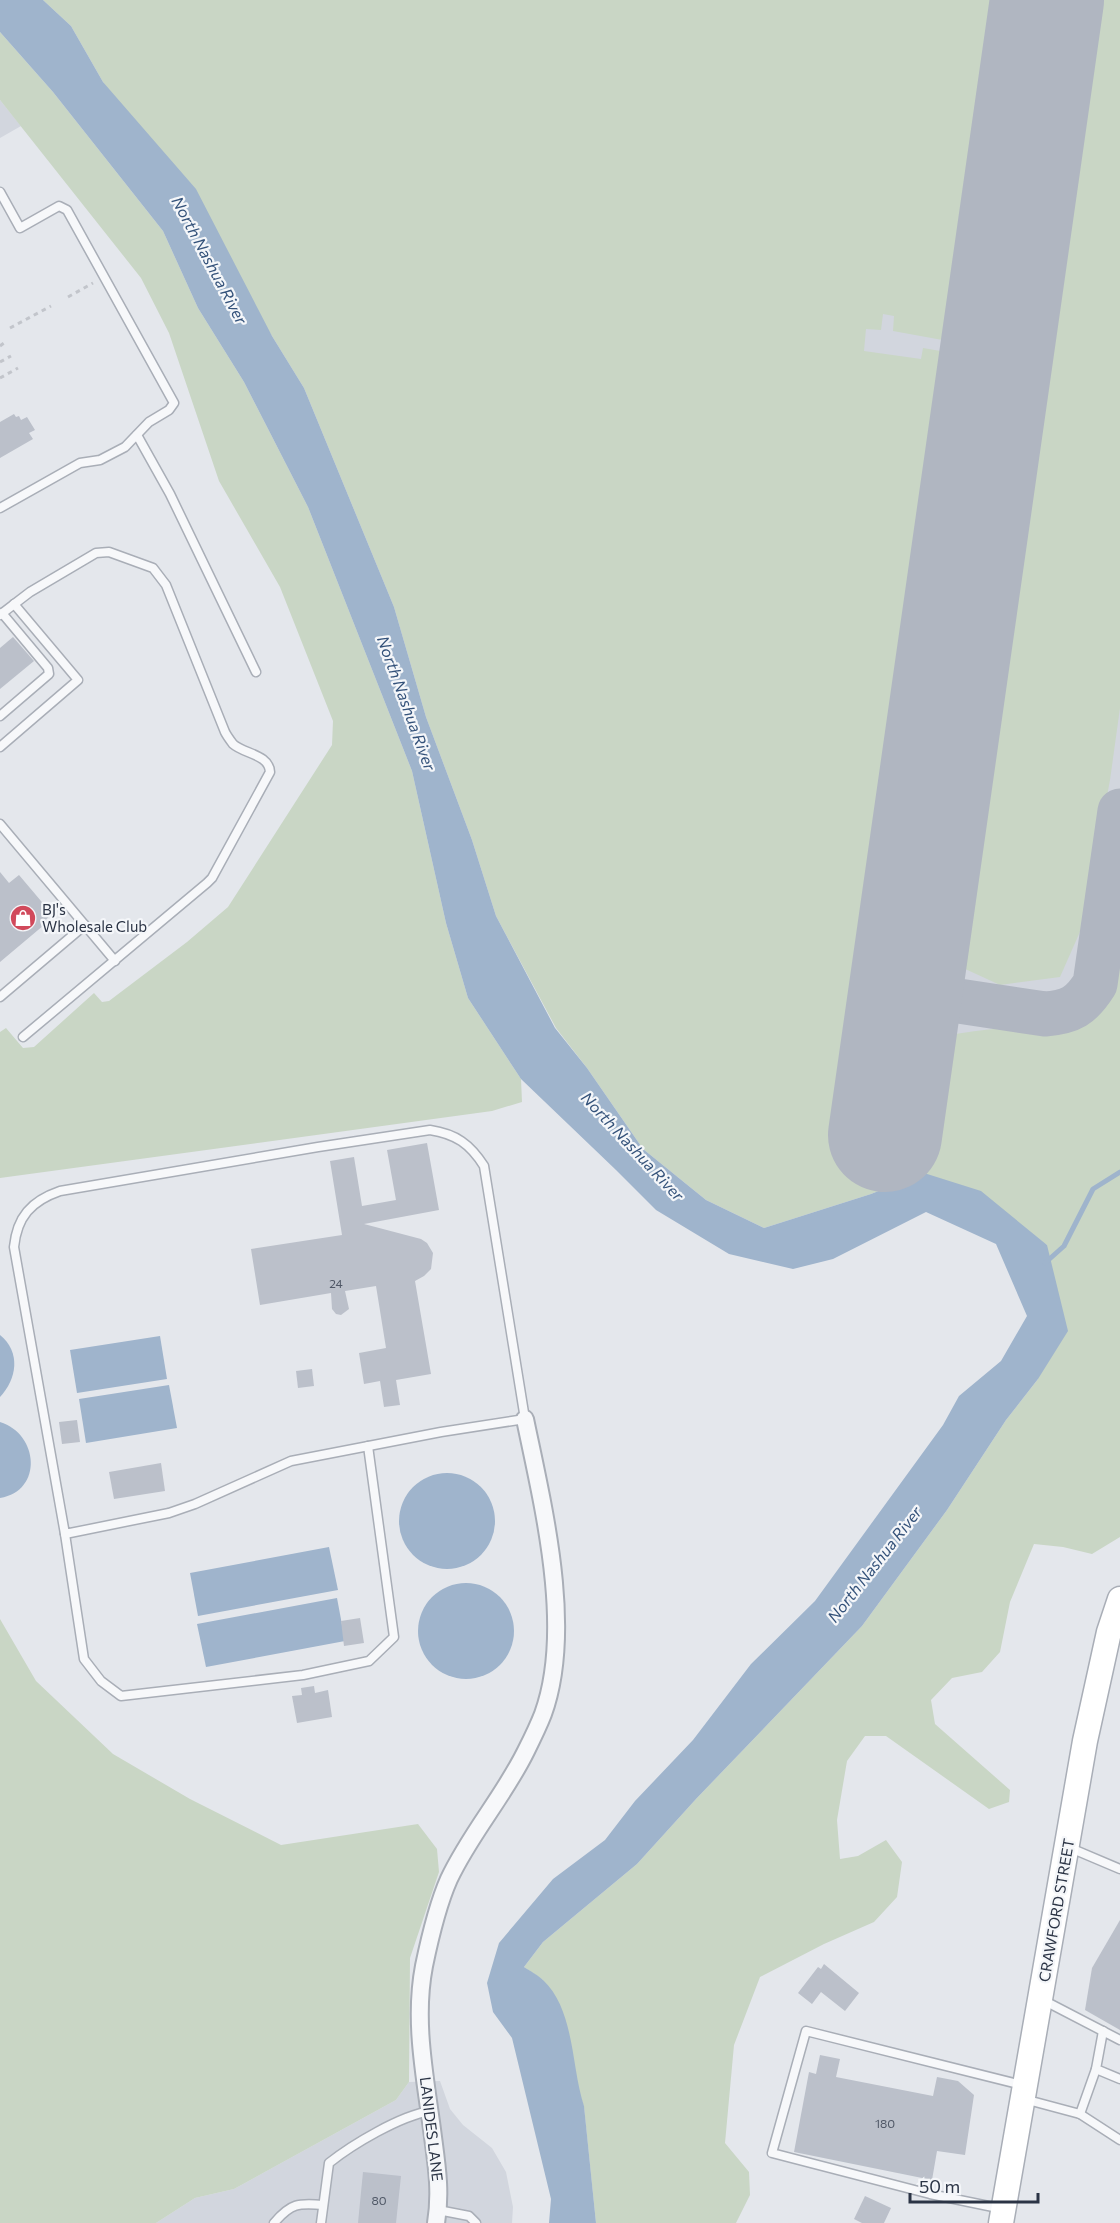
<svg xmlns="http://www.w3.org/2000/svg" width="1120" height="2223" viewBox="0 0 1120 2223" font-family="Commissioner,sans-serif">
	<rect width="100%" height="100%" fill="#e4e7ec"/>
	<g fill="#d2d6de">
		<polygon points="894,0 1120,0 1120,1128 1054,1210 857,1142 803,1088 823,360"/>
		<polygon points="0,100 21,126 0,138"/>
		<polygon points="440,2081 450,2109 463,2125 492,2148 506,2172 513,2207 512,2223 156,2223 195,2198 234,2189 396,2100 409,2082"/>
	</g>
	<g fill="#c9d6c5">
		<path d="M43,0H1008L959,343L893,331L894,316L883,314L881,330L866,329L864,351L921,359L923,348L958,354L846,1134L925,1143L940,1036C963,1033 985,1029 1008,1028C1047,1027 1089,1034 1108,990C1116,970 1117,944 1120,923V1537L1092,1554L1063,1547L1034,1544L1010,1602L1000,1652L982,1672L952,1678L931,1700L935,1724L1010,1790L1009,1802L989,1809L886,1736H865L847,1761L837,1820L840,1859L858,1856L886,1840L902,1862L897,1897L874,1922L824,1944L760,1977L734,2045L725,2143L749,2172L750,2195L736,2223H596L584,2107L543,1980L524,1967L543,1942L637,1864L696,1799L862,1626L947,1510L1006,1420L1038,1379L1047,1245L924,1173L871,1194L764,1228L706,1200L643,1149L587,1068L556,1028L496,916L472,840L426,717L394,607L304,388L272,336L103,82L71,26Z"/>
		<polygon points="1086,0 1120,0 1120,708 1110,780 1083,925 1060,977 1000,985 950,962"/>
		<polygon points="0,32 53,92 163,231 198,308 244,382 308,507 412,771 446,923 468,998 521,1079 522,1102 492,1111 0,1178 0,1032 6,1028 23,1048 34,1047 94,993 102,1002 109,1001 187,942 228,907 332,745 333,721 280,587 219,481 169,333 141,278 0,100"/>
		<polygon points="0,1619 36,1681 113,1754 190,1799 281,1845 418,1824 437,1849 439,1872 410,1958 409,2082 396,2100 234,2189 195,2198 156,2223 0,2223"/>
	</g>
	<g fill="#9fb4cc">
		<path d="M0,0H43L71,26L103,82L196,189L272,336L304,388L394,607L426,717L472,840L496,916L555,1028L587,1068L643,1149L706,1200L764,1228L871,1194L924,1173L981,1191L1047,1245L1068,1331L1038,1379L1006,1420L947,1510L862,1626L696,1799L637,1864L543,1942L524,1967C530,1971 538,1975 543,1980C575,2010 571,2067 584,2106L596,2223H549L551,2199L512,2038L493,2012L487,1983L499,1943L553,1879L605,1840L635,1801L693,1740L751,1664L815,1601L943,1425L959,1396L1001,1361L1027,1316L996,1244L926,1212L833,1259L793,1269L729,1254L656,1210L616,1170L521,1079L468,998L446,923L412,771L308,507L244,382L198,308L163,231L53,92L0,32Z"/>
		<path d="M0,1335C21,1352 17,1379 0,1397Z"/>
		<polygon points="160,1336 167,1379 77,1393 70,1350"/>
		<polygon points="169,1385 177,1428 86,1443 79,1399"/>
		<path d="M0,1422C39,1434 43,1491 0,1498Z"/>
		<circle cx="447" cy="1521" r="48"/>
		<polygon points="329,1547 338,1590 198,1616 190,1573"/>
		<circle cx="466" cy="1631" r="48"/>
		<polygon points="337,1598 345,1641 206,1667 197,1624"/>
	</g>
	<g fill="none" stroke-linecap="round" stroke-linejoin="round">
		<polyline stroke="#9fb4cc" stroke-width="5" points="1045,1263 1064,1246 1093,1189 1120,1172"/>
		<path stroke="#b0b6c1" stroke-width="45" d="M914,941C917,971 921,990 952,1000L1045,1014C1071,1012 1081,1006 1095,984L1120,811"/>
		<polyline stroke="#b0b6c1" stroke-width="114" points="885,1135 1047,0"/>
	</g>
	<g fill="#bbc0ca">
		<polygon points="14,414 16,417 19,416 21,420 27,417 35,430 29,433 33,439 0,458 0,422"/>
		<polygon points="13,637 34,661 0,689 0,648"/>
		<polygon points="0,872 9,883 19,875 52,914 42,923 44,925 0,962"/>
		<polygon points="427,1143 439,1210 364,1224 421,1239 427,1243 433,1253 431,1269 424,1276 415,1281 431,1374 396,1380 400,1405 384,1407 380,1381 364,1384 359,1353 386,1348 376,1286 345,1291 349,1309 341,1315 336,1314 332,1309 331,1293 260,1305 251,1249 342,1235 330,1161 354,1157 362,1206 396,1200 387,1150"/>
		<polygon points="312,1369 314,1386 298,1388 296,1371"/>
		<polygon points="77,1420 80,1442 62,1444 59,1422"/>
		<polygon points="161,1463 165,1491 114,1499 109,1472"/>
		<polygon points="360,1618 364,1643 344,1646 341,1621"/>
		<polygon points="314,1686 315,1693 328,1690 332,1717 297,1723 292,1696 302,1695 301,1688"/>
		<polygon points="1120,1920 1120,2030 1085,2010 1092,1968"/>
		<polygon points="824,1964 859,1993 845,2011 821,1992 812,2004 798,1993 818,1967 821,1969"/>
		<polygon points="820,2055 840,2059 836,2077 933,2096 937,2077 958,2081 974,2095 965,2155 937,2151 932,2180 794,2152 809,2072 816,2074"/>
		<polygon points="363,2172 401,2176 396,2223 358,2223"/>
		<polygon points="865,2196 891,2208 884,2223 862,2223 854,2219"/>
	</g>
	<g fill="none" stroke-linecap="round" stroke-linejoin="round">
		<g stroke="#a9aeb7" stroke-width="11">
			<g id="lane">
				<polyline points="0,192 20,228 59,206 67,210 174,403 169,410 149,422 125,447 100,460 80,463 0,508"/>
				<polyline points="137,435 170,494 256,672"/>
				<path d="M0,615L30,592L96,553L109,552L153,568L166,585L225,732C227,736 230,740 233,744C244,754 269,754 270,772L212,878L207,883L23,1037"/>
				<polyline points="0,716 49,674 48,668 2,613"/>
				<polyline points="0,747 78,680 14,604"/>
				<polyline points="0,824 115,961"/>
				<polyline points="0,997 85,925"/>
				<path d="M430,1130C456,1134 470,1144 484,1166L525,1419L441,1432L291,1461L195,1504L169,1513L65,1534L14,1247C17,1217 31,1201 60,1191L318,1147Z"/>
				<polyline points="65,1534 84,1659 101,1681 121,1696 303,1675 369,1661 394,1637 368,1446"/>
				<polyline points="1068,1847 1120,1869"/>
				<polyline points="1041,1999 1120,2040"/>
				<polyline points="1103,2031 1096,2069 1120,2079"/>
				<polyline points="1024,2099 1080,2114 1120,2140"/>
				<polyline points="1080,2114 1096,2069"/>
				<polyline points="1003,2209 930,2194 772,2153 806,2031 1022,2085"/>
				<polyline points="438,2210 469,2216 476,2223"/>
				<path d="M274,2223C291,2203 298,2203 323,2205"/>
				<path d="M321,2223L329,2163C353,2144 400,2116 430,2111"/>
			</g>
		</g>
		<g stroke="#a9aeb7" stroke-width="20">
			<path id="street" d="M436,2223C441,2193 437,2167 433,2137C426,2081 413,2023 424,1966C430,1937 437,1906 449,1879C470,1834 504,1796 526,1751C532,1739 538,1727 543,1714C574,1629 543,1506 525,1419"/>
		</g>
		<g stroke="#a9aeb7" stroke-width="27">
			<polyline id="secondary" points="1001,2223 1085,1741 1109,1632 1120,1599"/>
		</g>
		<g stroke="#c2c5cb" stroke-width="3" stroke-dasharray="4.5 4.5" stroke-linecap="butt">
			<polyline points="68,297 93,283"/>
			<polyline points="10,328 51,306"/>
			<polyline points="0,346 4,343"/>
			<polyline points="0,362 11,356"/>
			<polyline points="0,378 18,368"/>
		</g>
		<use href="#lane" stroke="#f7f8fa" stroke-width="8"/>
		<use href="#street" stroke="#f7f8fa" stroke-width="16"/>
		<use href="#secondary" stroke="#fff" stroke-width="24"/>
	</g>
	<defs>
		<g id="shop-disc" transform="scale(1.35)"><circle r="9.5" fill="#d1495b" stroke="#f4f6f9"/><path d="M-5-2.5h2.3a2.7 3.5 0 0 1 5.4 0H5L5.5 6h-11ZM-1.5-2.5h3a1.5 2.3 0 0 0-3 0Z" fill="#fff"/></g>
	</defs>
	<g fill-rule="evenodd">
		<use href="#shop-disc" x="23" y="918"/>
	</g>
	<g text-anchor="middle" dominant-baseline="central" stroke-width="4.5" stroke-linejoin="round" paint-order="stroke">
		<g font-size="12" fill="#4f5766">
			<text x="336" y="1283">24</text>
			<text x="885" y="2123">180</text>
			<text x="379" y="2200">80</text>
		</g>
		<g font-size="15" fill="#2b3445" stroke="#f4f6f9" text-anchor="start">
			<text x="42" y="909">BJ's<tspan x="42" dy="17">Wholesale Club</tspan></text>
		</g>
		<g font-size="15" fill="#2b3445" stroke="#f4f6f9">
			<text transform="translate(1056 1910) rotate(-80)">CRAWFORD STREET</text>
			<text transform="translate(432 2129) rotate(83)">LANIDES LANE</text>
		</g>
		<g font-size="16" font-style="italic" fill="#34527a" stroke="#f4f6f9">
			<text transform="translate(210 260) rotate(62)">North Nashua River</text>
			<text transform="translate(407 703) rotate(70)">North Nashua River</text>
			<text transform="translate(633 1146) rotate(47)">North Nashua River</text>
			<text transform="translate(874 1564) rotate(-52)">North Nashua River</text>
		</g>
	</g>
	<path d="M910 2193v9h128v-9" fill="none" stroke="#2b3445" stroke-width="3"/>
	<text x="919" y="2193" font-size="18" fill="#2b3445" stroke="#f4f6f9" stroke-width="4.5" paint-order="stroke">50 m</text>
</svg>
